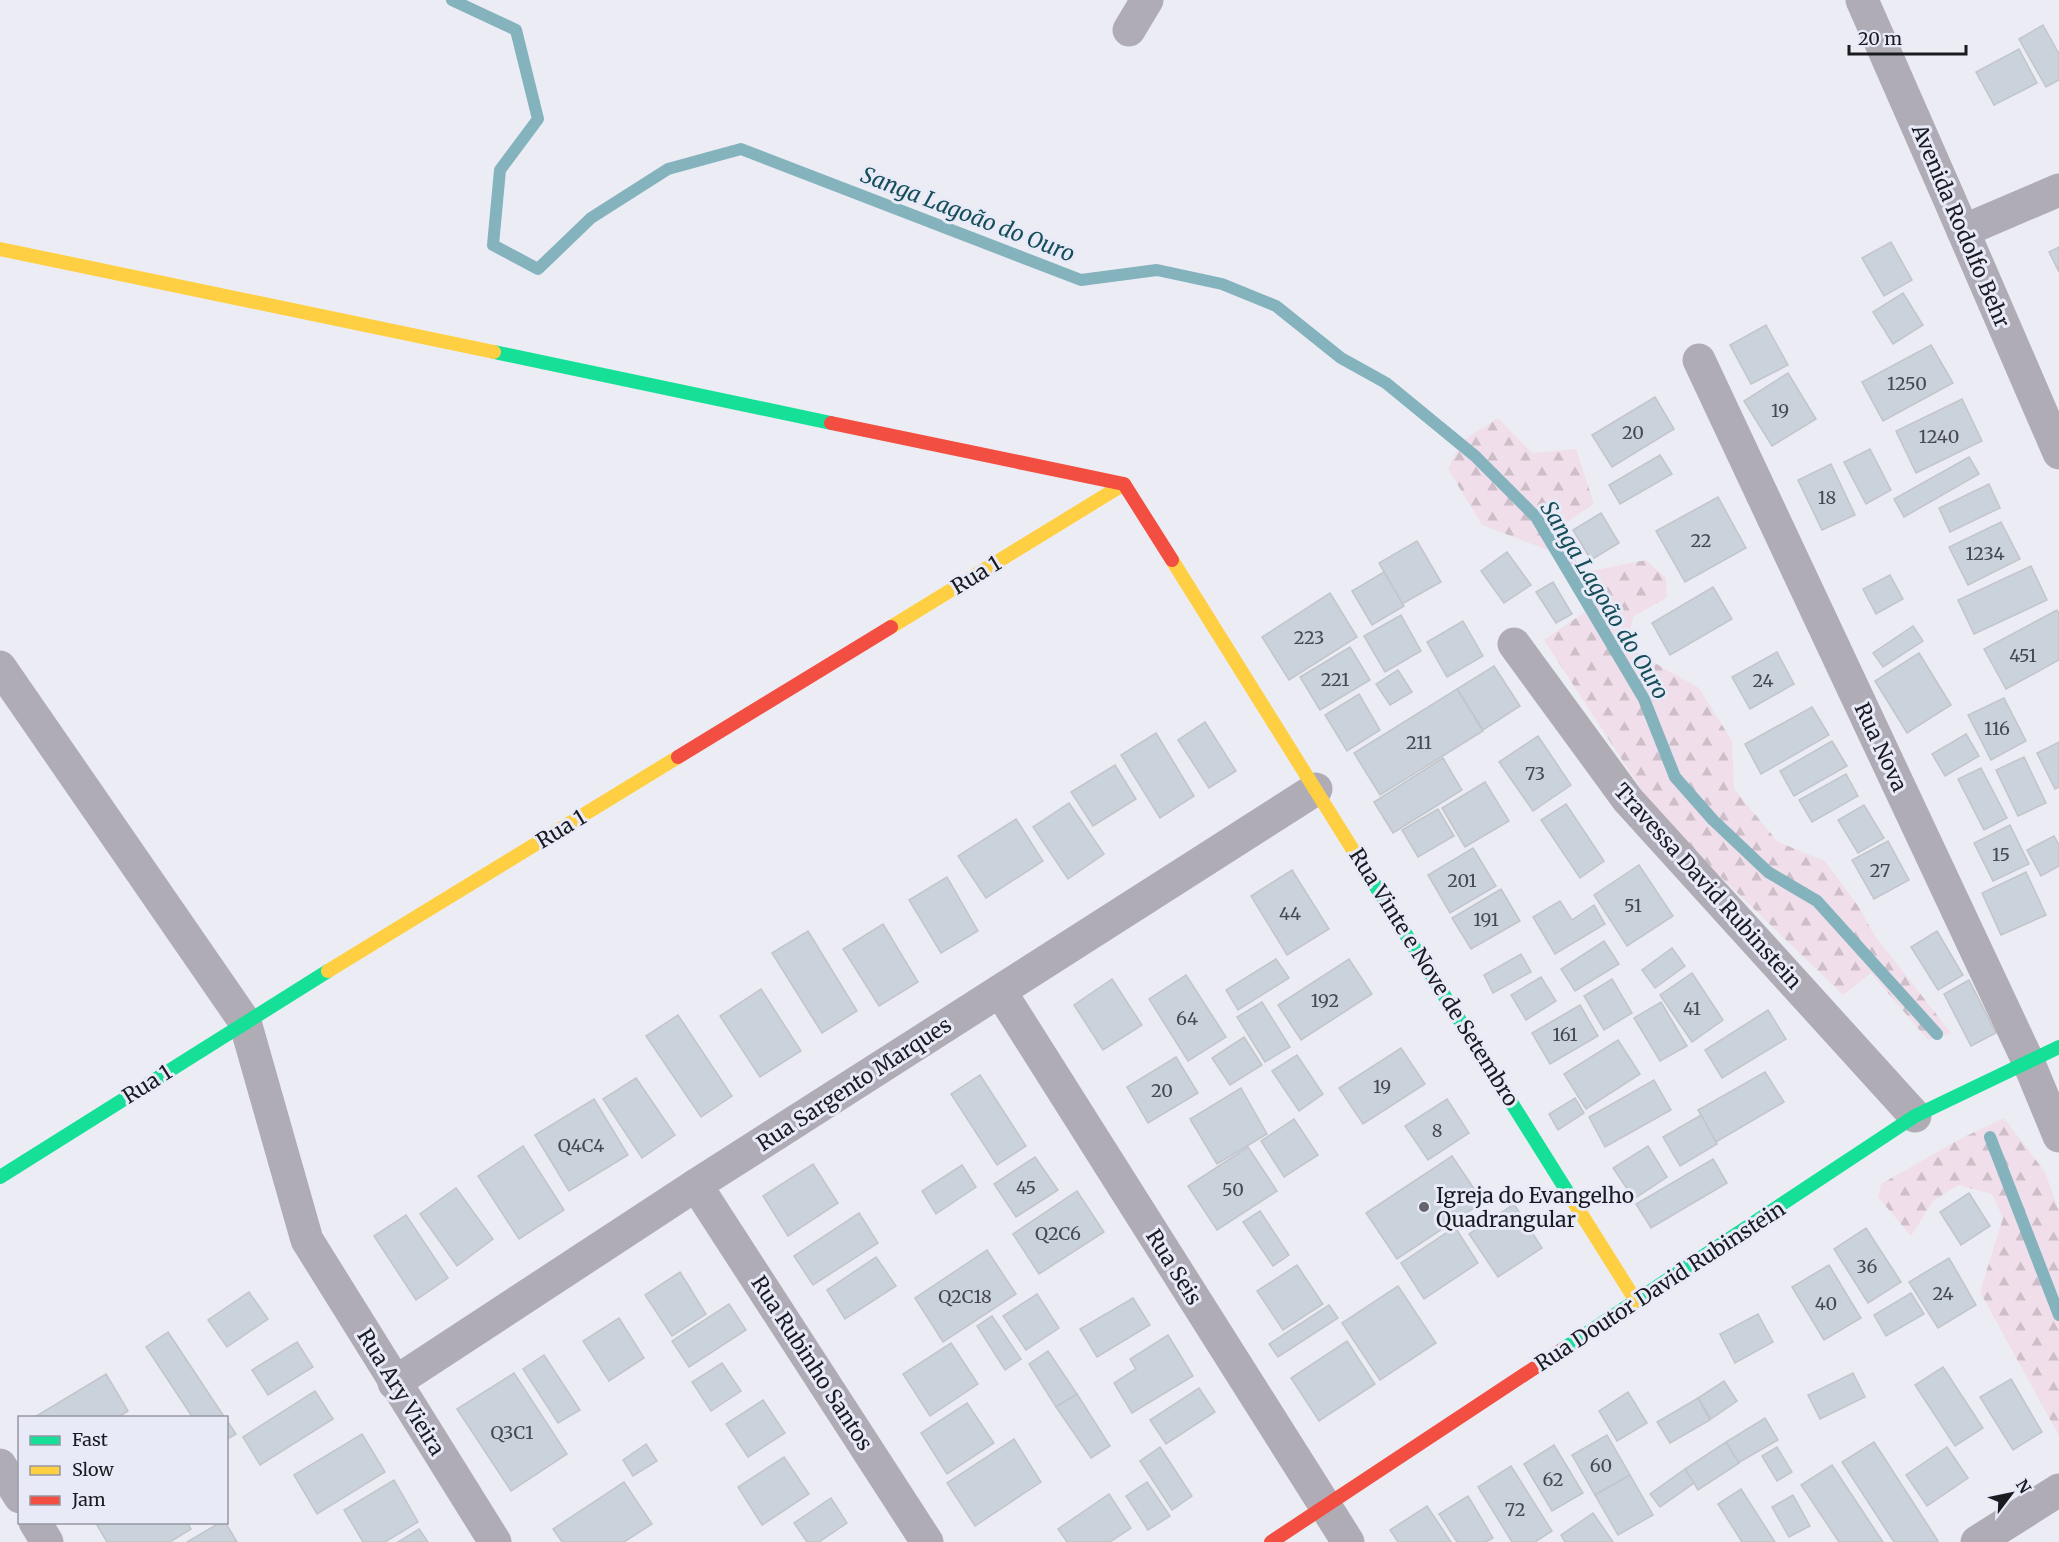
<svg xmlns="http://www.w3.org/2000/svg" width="2059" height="1542" viewBox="0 0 2059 1542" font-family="Merriweather,serif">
	<defs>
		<pattern id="forest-firs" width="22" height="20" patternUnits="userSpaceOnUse" patternTransform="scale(1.5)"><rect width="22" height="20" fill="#f0deea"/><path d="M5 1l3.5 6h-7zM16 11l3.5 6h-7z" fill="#cdbec8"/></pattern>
	</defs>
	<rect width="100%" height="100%" fill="#ecedf4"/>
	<g fill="url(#forest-firs)">
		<polygon points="1498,418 1532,453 1576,449 1594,504 1561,526 1581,573 1646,560 1666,578 1667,597 1633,617 1628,648 1699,688 1732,741 1734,789 1778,842 1825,861 1858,906 1875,936 1951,1033 1928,1040 1871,973 1843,995 1660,818 1544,640 1585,612 1558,554 1482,525 1448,469 1461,442"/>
		<polygon points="2004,1118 2045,1172 2059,1211 2059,1436 1980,1292 2003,1218 1992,1194 1958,1185 1933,1201 1911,1236 1878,1197 1881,1184 1962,1138"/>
	</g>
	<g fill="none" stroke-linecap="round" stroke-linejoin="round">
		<g stroke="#84b3be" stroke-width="12">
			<polyline points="452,0 516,30 538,119 500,170 493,245 538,269 591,218 668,169 741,149 1081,280 1157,270 1222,284 1276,306 1341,358 1386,383 1475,456 1536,517 1644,699 1675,777 1713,820 1768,872 1817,901 1937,1034"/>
			<polyline points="1990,1137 2059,1315"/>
		</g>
	</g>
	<g fill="#cad2dc" stroke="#c2c5ca" stroke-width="1.5">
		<polygon points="2043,25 2059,54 2059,80 2046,87 2019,39"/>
		<polygon points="2019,49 2037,83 1994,105 1976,72"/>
		<polygon points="1891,242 1912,280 1884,296 1862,258"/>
		<polygon points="2059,247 2059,272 2049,252"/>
		<polygon points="1903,293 1923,325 1893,344 1873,312"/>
		<polygon points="1766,325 1788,365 1751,384 1730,345"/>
		<polygon points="1931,345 1953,383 1883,421 1862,382"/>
		<polygon points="1788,373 1816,419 1772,446 1744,401"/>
		<polygon points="1655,397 1674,429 1612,467 1592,435"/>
		<polygon points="1962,399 1982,441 1916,473 1896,431"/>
		<polygon points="1870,449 1891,490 1866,504 1844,462"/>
		<polygon points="1660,455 1672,474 1620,504 1609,485"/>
		<polygon points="1969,457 1979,474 1904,517 1894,499"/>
		<polygon points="1831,464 1855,515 1822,530 1798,480"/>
		<polygon points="1989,484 2000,508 1950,532 1939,508"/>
		<polygon points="1718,497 1746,548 1685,582 1656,531"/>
		<polygon points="1601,513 1619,543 1591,560 1573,530"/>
		<polygon points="2001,522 2020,559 1968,585 1949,547"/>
		<polygon points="1417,541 1441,582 1402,604 1379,563"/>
		<polygon points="1507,552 1531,585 1504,603 1481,571"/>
		<polygon points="2031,566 2047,600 1974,634 1958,600"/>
		<polygon points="1384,572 1404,606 1372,625 1352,591"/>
		<polygon points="1890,575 1903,599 1876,614 1863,589"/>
		<polygon points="1553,582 1572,614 1556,623 1536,592"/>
		<polygon points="1713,587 1732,619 1670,655 1652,623"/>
		<polygon points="1330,593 1357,637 1289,680 1262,637"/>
		<polygon points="2057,610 2059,614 2059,660 2006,689 1984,649"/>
		<polygon points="1401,615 1421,651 1385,672 1364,636"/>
		<polygon points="1463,621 1483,656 1447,677 1427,642"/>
		<polygon points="1913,626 1923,641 1883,667 1873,653"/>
		<polygon points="1350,647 1370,680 1320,710 1300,677"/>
		<polygon points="1777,652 1794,684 1750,709 1732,677"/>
		<polygon points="1919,653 1951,705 1907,733 1875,681"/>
		<polygon points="1494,666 1520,706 1483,730 1457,689"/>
		<polygon points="1398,670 1412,692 1390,705 1376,684"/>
		<polygon points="1457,689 1483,731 1380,795 1354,753"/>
		<polygon points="1359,694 1380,730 1347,751 1325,715"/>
		<polygon points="2004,698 2026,741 1991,760 1968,715"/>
		<polygon points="1812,707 1829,735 1761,774 1745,744"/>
		<polygon points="1205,722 1236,771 1209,788 1178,740"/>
		<polygon points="1156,733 1194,796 1160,818 1121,755"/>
		<polygon points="1966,734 1979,756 1945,776 1932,754"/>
		<polygon points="1538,736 1571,785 1533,811 1499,762"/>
		<polygon points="1832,741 1847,766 1794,796 1780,771"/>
		<polygon points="2059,742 2059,787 2055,789 2037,753"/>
		<polygon points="2024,757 2046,803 2018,816 1996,770"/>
		<polygon points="1443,758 1462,790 1393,833 1374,802"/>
		<polygon points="1115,765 1136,799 1093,826 1071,792"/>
		<polygon points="1981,768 2007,818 1984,830 1958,779"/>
		<polygon points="1846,774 1858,796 1812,822 1799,800"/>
		<polygon points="1485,782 1509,821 1465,847 1442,808"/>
		<polygon points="1069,803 1104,854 1068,879 1033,827"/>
		<polygon points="1566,804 1604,861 1580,878 1541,820"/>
		<polygon points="1864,805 1884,838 1858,853 1838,820"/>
		<polygon points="1438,809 1454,836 1418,857 1402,830"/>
		<polygon points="1016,819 1043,861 986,898 958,856"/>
		<polygon points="2010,825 2029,864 1993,881 1974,843"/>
		<polygon points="2054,836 2059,845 2059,866 2041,876 2027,850"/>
		<polygon points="1888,841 1909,880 1874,899 1852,860"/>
		<polygon points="1473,848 1496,886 1450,913 1428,875"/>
		<polygon points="1639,865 1673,916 1627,946 1594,895"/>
		<polygon points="1292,870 1329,929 1287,955 1251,896"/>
		<polygon points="2026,872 2046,915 2001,935 1982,893"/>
		<polygon points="947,877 978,931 941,953 909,900"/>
		<polygon points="1501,889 1520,921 1471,949 1452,918"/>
		<polygon points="1560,901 1572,920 1594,905 1605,924 1555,954 1533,917"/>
		<polygon points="883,924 918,982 879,1006 843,949"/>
		<polygon points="808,931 857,1011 822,1033 772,953"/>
		<polygon points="1937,931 1963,975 1938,990 1911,947"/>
		<polygon points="1604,941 1619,964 1575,991 1561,969"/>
		<polygon points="1672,948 1685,966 1655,988 1642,970"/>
		<polygon points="1521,954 1531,972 1493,993 1484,975"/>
		<polygon points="1276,959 1289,978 1238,1010 1226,990"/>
		<polygon points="1349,959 1372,994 1301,1040 1278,1005"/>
		<polygon points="1692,973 1723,1020 1692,1042 1660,995"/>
		<polygon points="1186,975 1226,1037 1188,1061 1149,999"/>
		<polygon points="1541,977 1556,1001 1526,1020 1511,995"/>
		<polygon points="1112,979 1142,1025 1103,1050 1074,1005"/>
		<polygon points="1612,979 1632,1013 1604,1030 1584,996"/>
		<polygon points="1969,980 1996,1033 1971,1046 1944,994"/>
		<polygon points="761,989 801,1051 760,1077 720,1016"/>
		<polygon points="1262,1002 1290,1047 1265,1062 1237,1017"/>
		<polygon points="1661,1002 1687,1046 1660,1061 1634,1018"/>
		<polygon points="1580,1005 1598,1036 1550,1064 1532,1033"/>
		<polygon points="1768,1010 1786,1039 1722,1078 1705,1050"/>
		<polygon points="678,1015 732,1096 701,1117 646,1036"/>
		<polygon points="1244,1037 1262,1065 1230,1085 1212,1058"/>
		<polygon points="1618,1040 1640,1074 1586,1109 1564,1074"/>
		<polygon points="1401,1048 1425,1084 1363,1124 1339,1088"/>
		<polygon points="1297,1055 1323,1094 1299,1111 1272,1071"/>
		<polygon points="1176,1057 1198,1093 1148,1123 1127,1087"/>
		<polygon points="1765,1072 1784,1102 1716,1142 1698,1110"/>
		<polygon points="980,1075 1026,1146 997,1165 951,1094"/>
		<polygon points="636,1078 675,1135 642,1158 603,1099"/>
		<polygon points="1654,1080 1671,1110 1605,1147 1589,1117"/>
		<polygon points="1241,1088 1267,1134 1217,1164 1190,1119"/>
		<polygon points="1575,1098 1584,1113 1558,1130 1549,1114"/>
		<polygon points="594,1099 628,1155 569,1191 535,1135"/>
		<polygon points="1447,1099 1469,1133 1428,1160 1405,1126"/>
		<polygon points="1701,1115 1717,1144 1680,1166 1663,1137"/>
		<polygon points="1294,1119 1318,1155 1284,1177 1261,1141"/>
		<polygon points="523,1146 564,1210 519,1239 478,1176"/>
		<polygon points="1648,1146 1667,1177 1634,1199 1613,1168"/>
		<polygon points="1248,1147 1277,1191 1217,1230 1188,1186"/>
		<polygon points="1452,1156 1483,1202 1397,1259 1366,1213"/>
		<polygon points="1035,1157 1058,1190 1016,1217 994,1184"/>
		<polygon points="1713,1159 1727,1183 1651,1228 1636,1204"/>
		<polygon points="813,1164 838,1203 788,1236 763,1196"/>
		<polygon points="962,1165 976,1187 936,1214 922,1191"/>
		<polygon points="456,1188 493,1239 457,1266 420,1214"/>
		<polygon points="1077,1191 1104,1232 1039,1274 1013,1234"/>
		<polygon points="1969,1193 1990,1226 1961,1245 1940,1212"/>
		<polygon points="1514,1204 1542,1248 1498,1277 1469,1234"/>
		<polygon points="1260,1211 1289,1255 1273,1266 1243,1222"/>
		<polygon points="859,1213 878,1243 813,1285 794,1256"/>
		<polygon points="406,1215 448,1278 416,1300 374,1236"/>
		<polygon points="1455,1227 1478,1263 1424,1299 1401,1263"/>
		<polygon points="1866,1228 1901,1282 1868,1303 1834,1249"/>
		<polygon points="987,1250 1016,1294 943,1342 915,1298"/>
		<polygon points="876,1257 896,1286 845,1319 827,1290"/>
		<polygon points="1949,1258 1976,1305 1938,1328 1909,1282"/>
		<polygon points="1297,1265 1323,1304 1283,1330 1257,1291"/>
		<polygon points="1829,1265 1861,1318 1824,1340 1792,1287"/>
		<polygon points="680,1272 706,1314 672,1336 645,1295"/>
		<polygon points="1398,1286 1436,1343 1380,1380 1342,1323"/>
		<polygon points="249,1292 268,1319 227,1347 208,1320"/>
		<polygon points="1911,1293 1924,1314 1886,1336 1874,1315"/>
		<polygon points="1037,1294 1059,1328 1026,1350 1003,1316"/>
		<polygon points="1133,1298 1150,1325 1097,1357 1080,1329"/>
		<polygon points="729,1304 746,1330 689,1367 672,1341"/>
		<polygon points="1329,1305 1338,1318 1278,1357 1269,1344"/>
		<polygon points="1758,1314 1773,1342 1735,1363 1720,1334"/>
		<polygon points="992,1316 1021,1359 1005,1370 977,1326"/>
		<polygon points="619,1318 644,1358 609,1381 583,1341"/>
		<polygon points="168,1332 225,1418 193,1418 146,1347"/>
		<polygon points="1168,1335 1193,1376 1132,1413 1114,1383 1136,1369 1130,1359"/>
		<polygon points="1347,1341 1375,1384 1319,1421 1291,1378"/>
		<polygon points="297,1342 313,1367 268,1395 252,1370"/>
		<polygon points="951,1343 978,1384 930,1416 903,1374"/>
		<polygon points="1048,1351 1077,1394 1056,1407 1029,1364"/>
		<polygon points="544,1355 580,1410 558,1423 523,1369"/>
		<polygon points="722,1363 741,1391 711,1411 692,1382"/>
		<polygon points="1943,1367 1983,1428 1955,1446 1915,1385"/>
		<polygon points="514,1373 567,1454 511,1491 457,1409"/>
		<polygon points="1853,1373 1865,1397 1820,1419 1808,1395"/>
		<polygon points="106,1374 128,1411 117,1418 33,1418"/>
		<polygon points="2011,1379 2042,1432 2013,1450 1980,1397"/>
		<polygon points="1724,1381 1737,1401 1711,1419 1698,1398"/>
		<polygon points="1199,1388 1215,1412 1166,1444 1150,1420"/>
		<polygon points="315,1391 333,1419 260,1465 243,1437"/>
		<polygon points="1628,1392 1647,1423 1617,1441 1599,1411"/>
		<polygon points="1077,1394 1110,1446 1091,1458 1056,1407"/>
		<polygon points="1698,1398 1710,1420 1670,1443 1657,1422"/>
		<polygon points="763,1400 785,1433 748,1457 726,1424"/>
		<polygon points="967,1403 994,1443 947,1474 921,1433"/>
		<polygon points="1765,1418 1778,1440 1738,1463 1726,1442"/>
		<polygon points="226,1419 236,1434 226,1440"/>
		<polygon points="362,1434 385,1472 317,1514 294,1475"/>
		<polygon points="1607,1435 1630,1475 1595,1495 1572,1455"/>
		<polygon points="1014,1439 1041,1482 975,1526 947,1483"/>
		<polygon points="1726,1442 1739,1463 1698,1490 1685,1469"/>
		<polygon points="1874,1442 1938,1541 1937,1542 1894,1542 1842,1462"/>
		<polygon points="646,1444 657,1461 633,1476 623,1460"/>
		<polygon points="1554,1445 1583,1493 1552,1511 1524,1464"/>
		<polygon points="1160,1447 1192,1496 1172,1510 1140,1461"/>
		<polygon points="1777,1447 1792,1472 1777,1481 1762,1456"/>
		<polygon points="1947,1447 1968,1478 1927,1506 1906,1475"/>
		<polygon points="784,1457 809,1494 762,1525 738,1487"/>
		<polygon points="1832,1465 1883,1542 1839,1542 1801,1485"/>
		<polygon points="1511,1466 1552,1531 1535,1542 1512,1542 1478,1487"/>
		<polygon points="1685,1469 1694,1483 1660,1507 1650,1494"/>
		<polygon points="1630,1475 1653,1515 1618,1535 1595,1495"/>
		<polygon points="394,1480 418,1522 385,1542 363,1542 344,1510"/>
		<polygon points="624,1482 652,1524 624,1542 562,1542 553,1529"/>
		<polygon points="1147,1482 1170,1516 1148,1530 1126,1496"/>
		<polygon points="1741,1489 1775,1542 1742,1542 1718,1504"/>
		<polygon points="1109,1494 1131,1528 1110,1542 1067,1542 1058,1529"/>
		<polygon points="1793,1495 1810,1526 1789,1537 1772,1507"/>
		<polygon points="1468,1496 1493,1538 1486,1542 1457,1542 1439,1514"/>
		<polygon points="831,1498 847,1523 819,1542 807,1542 794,1523"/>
		<polygon points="1427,1506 1451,1542 1398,1542 1390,1530"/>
		<polygon points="1593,1513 1613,1542 1565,1542 1561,1535"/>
		<polygon points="100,1522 187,1522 191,1529 170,1542 107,1542 97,1525"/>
		<polygon points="221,1522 225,1522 237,1542 187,1542"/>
		<polygon points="419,1529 428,1542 398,1542"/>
	</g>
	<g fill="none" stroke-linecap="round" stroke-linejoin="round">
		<g stroke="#b0acb6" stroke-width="33">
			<polyline points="1862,0 1948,196 2059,453"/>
			<polyline points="1129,30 1147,0"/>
			<polyline points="1963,231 2059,190"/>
			<polyline points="1699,360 2028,1061 2059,1136"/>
			<polyline points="1514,644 1628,800 1915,1116"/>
			<polyline points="0,667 245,1022 307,1240 495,1542"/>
			<polyline points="1000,991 1348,1542"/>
			<polyline points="696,1185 927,1542"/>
			<polyline points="394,1383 696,1185 1316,789"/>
			<polyline points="0,1465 20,1497"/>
			<polyline points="35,1522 47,1542"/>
			<polyline points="1977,1542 2059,1490"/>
		</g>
		<g stroke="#16e098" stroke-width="14">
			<polyline points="494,352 831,423"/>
			<polyline points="1363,866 1570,1196"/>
			<polyline points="0,1177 328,971"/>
			<polyline points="1563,1349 1915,1116 2059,1047"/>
		</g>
		<g stroke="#ffcf43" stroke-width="14">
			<polyline points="0,249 494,352"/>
			<polyline points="1172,560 1363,866"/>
			<polyline points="891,627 1124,484"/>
			<polyline points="328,971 678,757"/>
			<polyline points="1570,1196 1636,1301"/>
		</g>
		<g stroke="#f24e42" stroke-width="14">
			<polyline points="831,423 1124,484 1172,560"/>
			<polyline points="678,757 891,627"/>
			<polyline points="1271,1542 1563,1349"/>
		</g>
	</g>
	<circle fill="#64646a" stroke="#e8eaf8" stroke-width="2" cx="1424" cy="1207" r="6"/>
	<g text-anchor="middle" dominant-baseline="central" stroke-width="6" stroke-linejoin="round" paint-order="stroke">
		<g font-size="18" fill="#46494f">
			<text x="1907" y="383">1250</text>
			<text x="1780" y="410">19</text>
			<text x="1633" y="432">20</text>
			<text x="1939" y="436">1240</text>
			<text x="1827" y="497">18</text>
			<text x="1701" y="540">22</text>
			<text x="1985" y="553">1234</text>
			<text x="1309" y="637">223</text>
			<text x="2023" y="655">451</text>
			<text x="1335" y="679">221</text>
			<text x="1763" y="680">24</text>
			<text x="1997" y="728">116</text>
			<text x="1419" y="742">211</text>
			<text x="1535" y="773">73</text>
			<text x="2001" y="854">15</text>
			<text x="1880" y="870">27</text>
			<text x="1462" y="880">201</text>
			<text x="1633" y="905">51</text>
			<text x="1290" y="913">44</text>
			<text x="1486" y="919">191</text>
			<text x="1325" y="1000">192</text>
			<text x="1692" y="1008">41</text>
			<text x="1187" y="1018">64</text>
			<text x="1565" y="1034">161</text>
			<text x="1382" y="1086">19</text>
			<text x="1162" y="1090">20</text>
			<text x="1437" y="1130">8</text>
			<text x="581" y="1145">Q4C4</text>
			<text x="1026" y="1187">45</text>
			<text x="1233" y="1189">50</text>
			<text x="1058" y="1233">Q2C6</text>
			<text x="1867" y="1266">36</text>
			<text x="1943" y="1293">24</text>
			<text x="965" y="1296">Q2C18</text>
			<text x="1826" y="1303">40</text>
			<text x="512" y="1432">Q3C1</text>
			<text x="1601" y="1465">60</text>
			<text x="1553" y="1479">62</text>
			<text x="1515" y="1509">72</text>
		</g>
		<g font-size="21" fill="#1a1b20" stroke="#e8eaf8">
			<text transform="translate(1961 226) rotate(67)">Avenida Rodolfo Behr</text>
			<text transform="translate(976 575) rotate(-31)">Rua 1</text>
			<text transform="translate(1881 747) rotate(65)">Rua Nova</text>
			<text transform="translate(561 829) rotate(-31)">Rua 1</text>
			<text transform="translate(1708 886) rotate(48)">Travessa David Rubinstein</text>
			<text transform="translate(1434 977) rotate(58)">Rua Vinte e Nove de Setembro</text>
			<text transform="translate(147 1084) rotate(-32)">Rua 1</text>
			<text transform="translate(854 1084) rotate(-33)">Rua Sargento Marques</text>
			<text transform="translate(1174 1267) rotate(58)">Rua Seis</text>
			<text transform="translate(1660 1286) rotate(-33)">Rua Doutor David Rubinstein</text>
			<text transform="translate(812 1363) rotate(57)">Rua Rubinho Santos</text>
			<text transform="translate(401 1392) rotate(58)">Rua Ary Vieira</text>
		</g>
		<g font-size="21" fill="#1a1b20" stroke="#e8eaf8" text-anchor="start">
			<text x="1436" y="1195">Igreja do Evangelho<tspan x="1436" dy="24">Quadrangular</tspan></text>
		</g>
		<g font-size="22" font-style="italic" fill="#154e59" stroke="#e8eaf8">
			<text transform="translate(968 214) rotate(21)">Sanga Lagoão do Ouro</text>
			<text transform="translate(1605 600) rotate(59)">Sanga Lagoão do Ouro</text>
		</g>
	</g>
	<rect x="18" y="1416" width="210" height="108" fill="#e8eaf8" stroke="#9697a2" stroke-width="1.5"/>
	<rect x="30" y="1436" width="30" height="9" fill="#16e098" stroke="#9697a2" stroke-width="1.5"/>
	<text x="72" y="1446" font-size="18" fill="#1a1b20">Fast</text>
	<rect x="30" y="1466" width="30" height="9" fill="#ffcf43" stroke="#9697a2" stroke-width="1.5"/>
	<text x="72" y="1476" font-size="18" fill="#1a1b20">Slow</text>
	<rect x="30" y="1496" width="30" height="9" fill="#f24e42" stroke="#9697a2" stroke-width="1.5"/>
	<text x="72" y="1506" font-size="18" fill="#1a1b20">Jam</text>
	<g transform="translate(2011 1494) rotate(58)" stroke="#e8eaf8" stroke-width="4.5" paint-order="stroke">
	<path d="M0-4.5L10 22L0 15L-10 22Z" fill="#1a1b20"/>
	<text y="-9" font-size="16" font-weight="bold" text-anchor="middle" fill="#1a1b20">N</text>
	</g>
	<path d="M1849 45v9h117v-9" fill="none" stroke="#1a1b20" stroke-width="3"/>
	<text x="1858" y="45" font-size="18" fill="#1a1b20" stroke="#e8eaf8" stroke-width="4.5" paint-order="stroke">20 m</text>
</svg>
